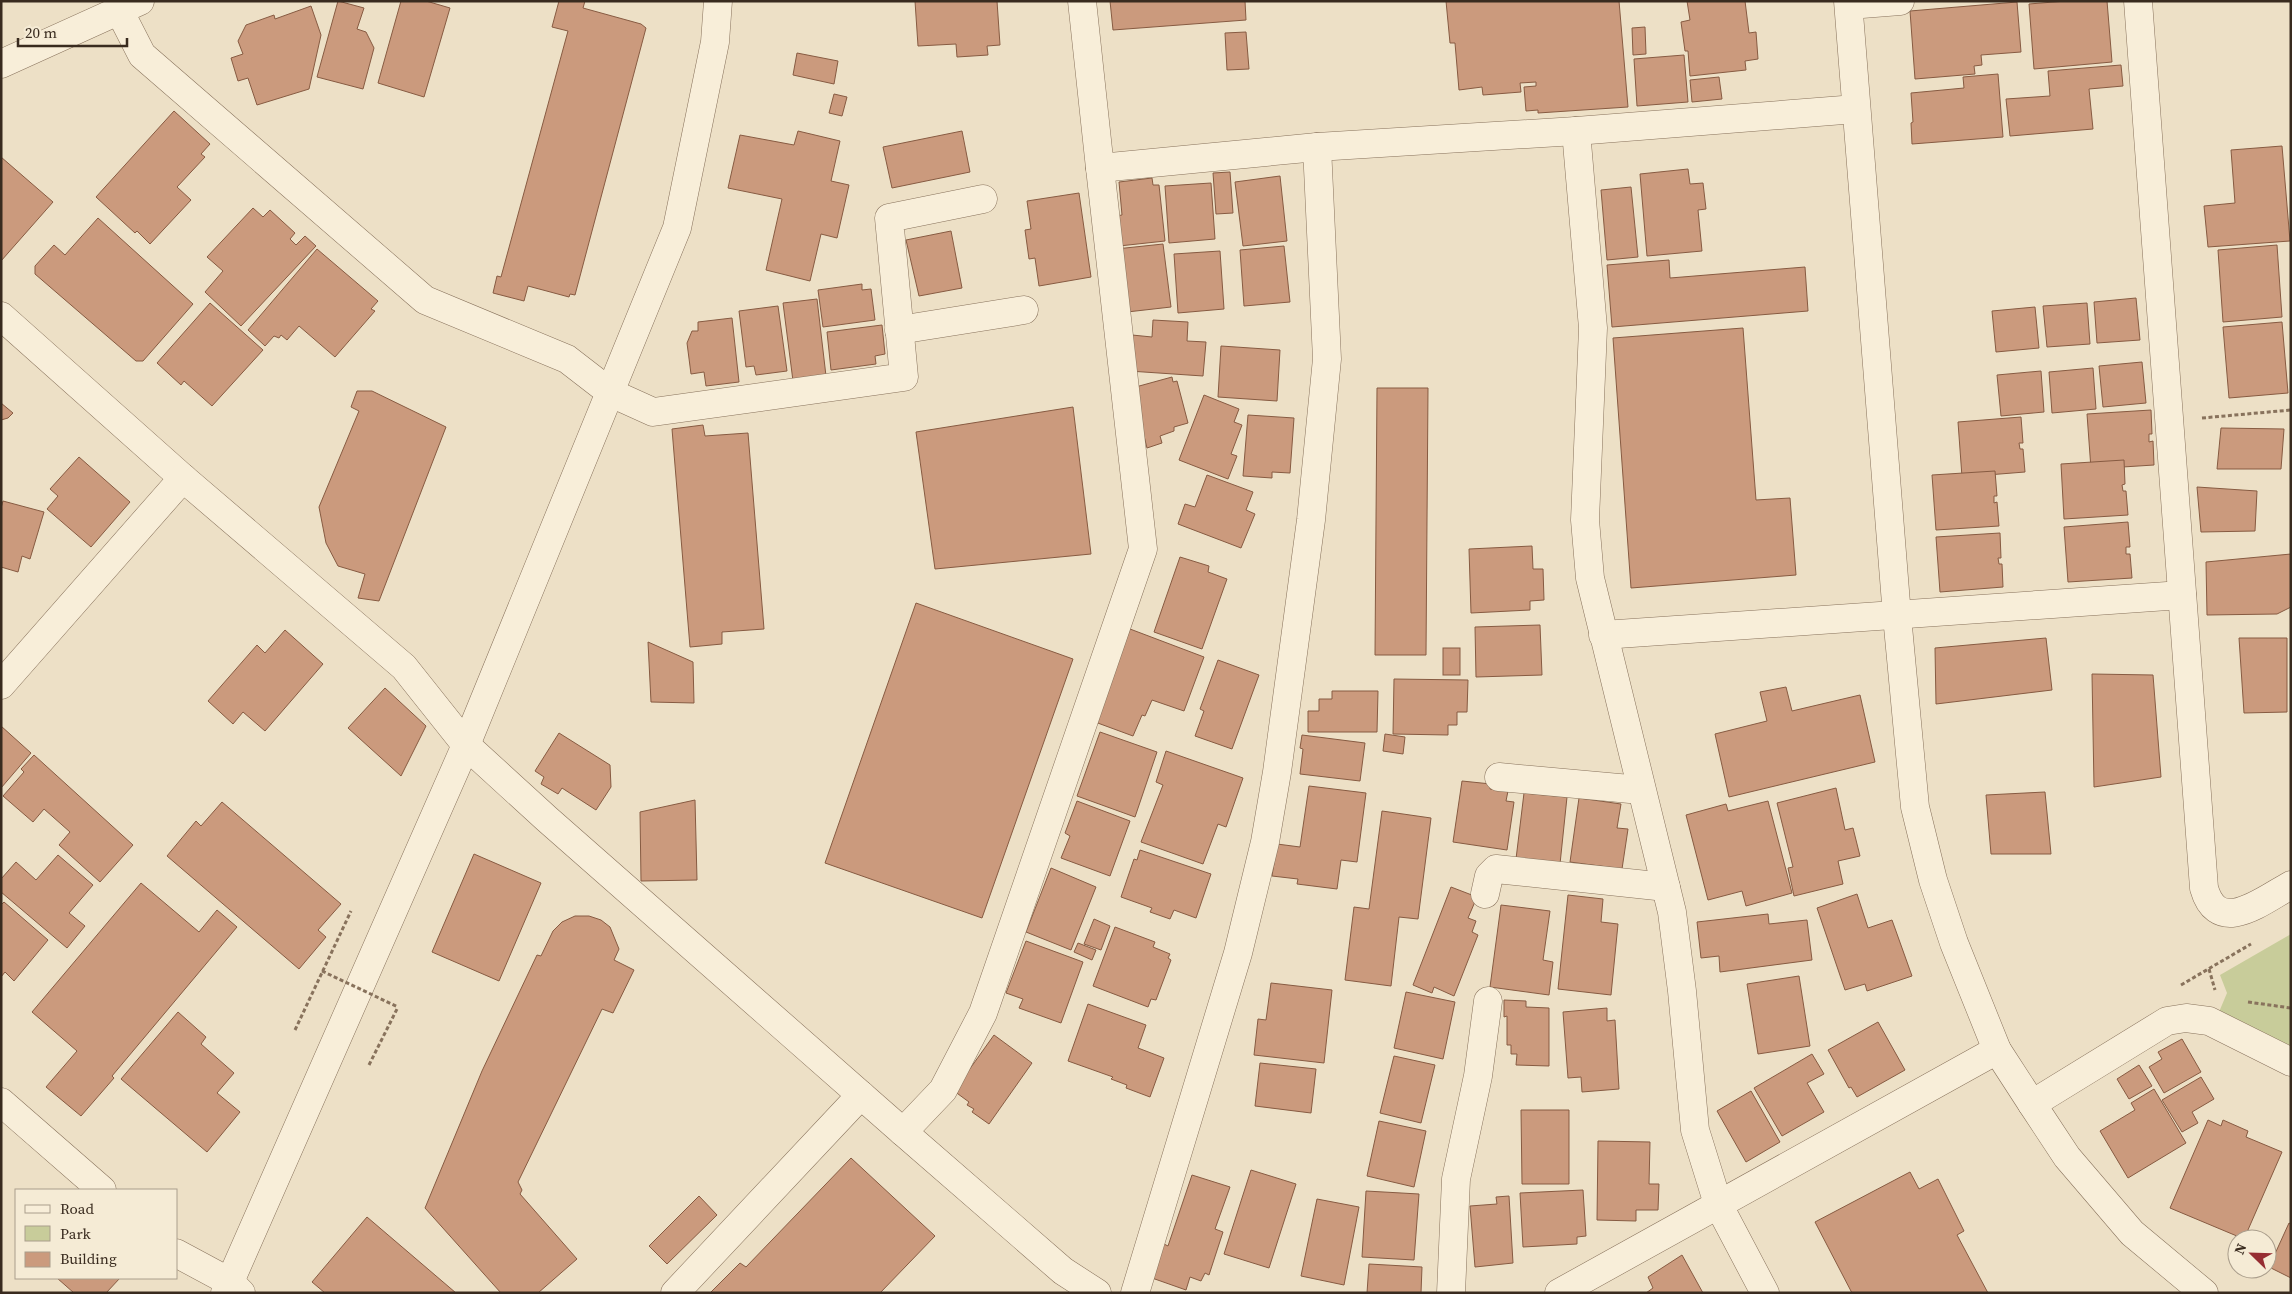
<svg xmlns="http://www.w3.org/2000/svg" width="2292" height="1294" viewBox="0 0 2292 1294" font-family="'Source Serif 4',serif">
	<rect width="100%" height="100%" fill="#ede0c6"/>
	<polygon fill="#c8cc9a" points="2291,934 2291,1047 2219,1012 2227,993 2220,975"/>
	<g fill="#cb9a7d" stroke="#875b42">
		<polygon points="338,1 364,8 357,29 366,32 374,48 363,89 317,77"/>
		<polygon points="401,1 426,1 450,8 424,97 378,83"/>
		<polygon points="559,1 585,1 583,8 641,24 646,28 575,295 570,294 569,297 528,286 524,301 493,293 497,276 501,277 568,31 552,27"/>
		<polygon points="915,1 997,1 1000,45 987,46 988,55 957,57 956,44 918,46"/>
		<polygon points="1110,1 1245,1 1246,20 1113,30"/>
		<polygon points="1446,1 1619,1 1628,107 1538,113 1538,110 1526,111 1524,87 1536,86 1536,82 1520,83 1521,92 1483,95 1482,87 1459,90 1455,43 1450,43"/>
		<polygon points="1687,1 1745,1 1749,33 1756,32 1758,59 1745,61 1746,70 1690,76 1688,51 1685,51 1681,22 1690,20"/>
		<polygon points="2066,1 2107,1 2112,62 2034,69 2029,4"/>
		<polygon points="2017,2 2021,52 1981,55 1982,65 1974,66 1975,74 1915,79 1910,11"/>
		<polygon points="311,6 321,35 309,89 257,105 248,78 238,81 231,58 243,54 238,41 246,25 274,15 275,19"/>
		<polygon points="1645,27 1646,54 1633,55 1632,28"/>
		<polygon points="1246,32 1249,69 1227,70 1225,33"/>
		<polygon points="797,53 838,61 834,84 793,75"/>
		<polygon points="1684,55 1688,102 1637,106 1634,59"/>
		<polygon points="2121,65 2123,86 2089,89 2093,129 2010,136 2006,99 2050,96 2048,71"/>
		<polygon points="1998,74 2003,137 1912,144 1911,123 1913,122 1911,93 1964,88 1963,77"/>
		<polygon points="1719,77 1722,99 1692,102 1690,80"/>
		<polygon points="834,94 847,97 842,116 829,113"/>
		<polygon points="174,111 210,144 201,154 205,157 177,187 191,200 150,244 137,231 135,233 96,197"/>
		<polygon points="798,131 840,141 831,181 849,185 837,238 821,234 810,281 766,270 782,199 728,188 740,135 794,145"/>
		<polygon points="962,131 970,172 892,188 883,147"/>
		<polygon points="2282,146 2290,241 2208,247 2204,206 2235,203 2231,150"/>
		<polygon points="1,157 53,202 1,261"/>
		<polygon points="1688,169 1690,184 1703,183 1706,209 1698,210 1702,251 1647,256 1640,174"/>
		<polygon points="1230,172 1233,213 1216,214 1213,173"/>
		<polygon points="1280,176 1287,241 1243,246 1235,182"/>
		<polygon points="1152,178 1153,185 1159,185 1165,241 1119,246 1116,216 1122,215 1119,182"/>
		<polygon points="1211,183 1215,239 1169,243 1165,186"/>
		<polygon points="1631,187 1638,257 1607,260 1601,190"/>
		<polygon points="1079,193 1091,277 1039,286 1035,258 1029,259 1025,230 1031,229 1027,201"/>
		<polygon points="253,208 263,217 270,210 295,233 290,239 296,245 305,236 316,246 241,326 205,292 223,271 207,257"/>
		<polygon points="98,218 193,304 143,361 136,361 35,274 35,266 54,245 65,255"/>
		<polygon points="951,231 962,288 919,296 906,240"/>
		<polygon points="1163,244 1171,307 1127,312 1116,249"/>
		<polygon points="2277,245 2282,317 2223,322 2218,250"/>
		<polygon points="1284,246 1290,302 1244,306 1240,250"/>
		<polygon points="317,249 378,301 371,309 375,311 335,357 299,326 287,340 281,335 279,338 274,336 265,346 248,330"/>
		<polygon points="1220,251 1224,309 1178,313 1174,254"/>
		<polygon points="1669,260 1670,278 1805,267 1808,311 1612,327 1607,265"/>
		<polygon points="862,284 862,290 871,289 875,320 823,327 818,290"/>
		<polygon points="2136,298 2140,340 2097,343 2094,302"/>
		<polygon points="817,299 826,376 793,381 783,303"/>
		<polygon points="210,303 263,350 212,406 184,381 181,385 157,363"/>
		<polygon points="2087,303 2090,344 2047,347 2043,306"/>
		<polygon points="778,306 787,371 756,375 754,366 746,367 739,311"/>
		<polygon points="2035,307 2039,348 1996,352 1992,311"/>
		<polygon points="732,318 739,382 706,386 704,372 691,374 687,343 692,331 698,331 698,322"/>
		<polygon points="1153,320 1188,322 1187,341 1206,342 1203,376 1129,371 1132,335 1152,337"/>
		<polygon points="2282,322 2288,393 2229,398 2223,327"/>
		<polygon points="882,325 885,354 875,356 876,364 831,370 827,332"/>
		<polygon points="1743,328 1756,500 1790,498 1796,575 1631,588 1613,338"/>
		<polygon points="1221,346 1280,350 1277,401 1218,397"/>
		<polygon points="2142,362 2146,403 2103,407 2099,366"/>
		<polygon points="2093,368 2096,409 2052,413 2049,372"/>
		<polygon points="2041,371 2044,412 2001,416 1997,375"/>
		<polygon points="1172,377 1173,382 1177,381 1188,423 1174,427 1174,431 1160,436 1162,443 1147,448 1132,388"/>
		<polygon points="1377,388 1428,388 1426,655 1375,655"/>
		<polygon points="357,391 372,391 446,427 379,601 358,598 365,574 338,566 326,543 319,507 359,411 351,407"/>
		<polygon points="1204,395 1239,409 1234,422 1242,425 1231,454 1237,456 1228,479 1179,460"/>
		<polygon points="1,403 13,413 8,418 1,420"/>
		<polygon points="1073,407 1091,554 935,569 916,432"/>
		<polygon points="2151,410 2152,434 2149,434 2149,442 2153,441 2154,465 2091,469 2087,414"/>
		<polygon points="1248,415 1294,418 1290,473 1272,472 1272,478 1243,476"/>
		<polygon points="2021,417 2023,443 2019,443 2020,449 2023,449 2025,472 1962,477 1958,422"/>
		<polygon points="703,425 705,436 748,433 764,629 722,632 722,644 690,647 672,429"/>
		<polygon points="2221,428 2284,429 2281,469 2217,469"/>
		<polygon points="79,457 130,502 91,547 47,509 58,496 50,489"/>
		<polygon points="2124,460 2125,484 2122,485 2123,491 2126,491 2128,515 2064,519 2061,464"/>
		<polygon points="1995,471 1997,496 1994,496 1994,503 1997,502 1999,526 1936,530 1932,475"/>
		<polygon points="1207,475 1253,492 1246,510 1255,514 1241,548 1178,524 1185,504 1195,507"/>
		<polygon points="2197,487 2257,491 2255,531 2201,532"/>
		<polygon points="3,501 44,512 30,559 22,556 18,572 1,567 1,508"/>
		<polygon points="2128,522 2130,547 2126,547 2126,554 2130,554 2132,578 2068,582 2064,527"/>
		<polygon points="2000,533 2001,558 1998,558 1999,564 2002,564 2003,587 1940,592 1936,537"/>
		<polygon points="1532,546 1533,569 1543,569 1544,600 1530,601 1530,610 1471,613 1469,549"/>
		<polygon points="2291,554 2291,607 2277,614 2207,615 2206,562"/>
		<polygon points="1180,557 1209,566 1208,572 1227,579 1202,649 1154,632"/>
		<polygon points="916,603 1073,659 982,918 825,863"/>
		<polygon points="1540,625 1542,675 1476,677 1475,627"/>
		<polygon points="1130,629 1204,657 1184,711 1152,700 1145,716 1142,715 1133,736 1095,722"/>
		<polygon points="285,630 323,664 265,731 243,712 233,724 208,701 257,645 265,653"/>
		<polygon points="2046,638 2052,690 1936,704 1935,648"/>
		<polygon points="2239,638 2287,638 2287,712 2244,713"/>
		<polygon points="648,642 693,662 694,703 651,702"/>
		<rect x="1443" y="648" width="17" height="27"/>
		<polygon points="1218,660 1259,675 1232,749 1195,736 1204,711 1200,709"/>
		<polygon points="2092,674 2153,675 2161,777 2094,787"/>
		<polygon points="1394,679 1468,680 1467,712 1457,712 1457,725 1448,725 1448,735 1393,734"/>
		<polygon points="1786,687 1792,711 1860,695 1875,762 1729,797 1715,734 1767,721 1760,692"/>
		<polygon points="385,688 426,726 401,776 348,728"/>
		<polygon points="1332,691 1378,691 1377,732 1308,732 1308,711 1319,711 1319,699 1332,699"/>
		<polygon points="1,726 31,753 1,788"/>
		<polygon points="1100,732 1157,752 1135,817 1077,796"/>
		<polygon points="559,733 610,765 611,787 596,810 562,788 558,794 541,784 544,777 535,771"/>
		<polygon points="1385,734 1405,737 1403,754 1383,751"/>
		<polygon points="1302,735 1365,743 1360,781 1300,774 1303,749 1300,748"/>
		<polygon points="1166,751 1243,778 1226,827 1218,824 1203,864 1141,842 1163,785 1156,782"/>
		<polygon points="34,755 133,845 100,882 59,845 70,832 44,809 33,822 3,796 24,772 21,769"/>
		<polygon points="1462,781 1491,784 1490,789 1508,791 1506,801 1514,802 1507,850 1453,842"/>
		<polygon points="1309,786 1366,793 1357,862 1341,860 1337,889 1297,884 1298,879 1272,876 1277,844 1300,847"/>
		<polygon points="1836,788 1845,830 1853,828 1860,856 1838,861 1843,884 1794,896 1788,868 1793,867 1777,803"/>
		<polygon points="2045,792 2051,854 1991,854 1986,795"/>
		<polygon points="1524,793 1567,797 1560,864 1516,859"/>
		<polygon points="1579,798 1621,804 1617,828 1628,829 1622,869 1570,862"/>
		<polygon points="695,800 697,880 641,881 640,812"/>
		<polygon points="1077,801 1130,821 1110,876 1061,858 1070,836 1065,833"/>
		<polygon points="1768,801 1792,893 1746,906 1742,891 1708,900 1686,815 1726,804 1728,811"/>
		<polygon points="222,802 341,904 318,930 326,937 299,969 167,856 196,821 201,826"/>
		<polygon points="1382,811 1431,818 1418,919 1399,917 1391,986 1345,980 1354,907 1369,909"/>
		<polygon points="1140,850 1211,874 1196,918 1174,910 1170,919 1150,912 1152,908 1121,897 1134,859 1137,860"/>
		<polygon points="474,854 541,883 499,981 432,952"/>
		<polygon points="58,855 93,885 69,913 85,926 67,948 1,892 1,879 16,862 36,880"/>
		<polygon points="1051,868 1096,887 1071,950 1026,932"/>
		<polygon points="141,883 199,932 217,910 237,927 112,1076 114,1078 81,1116 46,1087 77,1051 32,1012"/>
		<polygon points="1451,887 1477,897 1468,918 1476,921 1472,932 1478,935 1454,996 1434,987 1432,993 1413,985"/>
		<polygon points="1857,894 1868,928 1892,920 1912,976 1867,991 1865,984 1845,990 1817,908"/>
		<polygon points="1568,895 1603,899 1601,922 1618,924 1611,995 1558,989"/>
		<polygon points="4,902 48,940 14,981 5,972 1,977 1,905"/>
		<polygon points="1501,905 1550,911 1543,960 1553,962 1549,995 1490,987"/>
		<polygon points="1768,914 1769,924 1807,920 1812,960 1720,972 1719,956 1701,958 1697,922"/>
		<polygon points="575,916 589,916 601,920 610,927 619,949 614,960 634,970 613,1013 602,1009 518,1182 522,1190 520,1194 577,1259 538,1293 501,1293 425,1208 482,1071 537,955 541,956 553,931 562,922"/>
		<polygon points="1094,919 1110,926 1101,950 1084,944"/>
		<polygon points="1115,927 1155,942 1153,947 1170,954 1168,958 1171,960 1156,1000 1151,999 1148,1007 1093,986"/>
		<polygon points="1026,941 1083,962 1061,1023 1019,1008 1023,999 1006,993"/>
		<polygon points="1078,943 1096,950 1092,960 1074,952"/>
		<polygon points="1799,976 1810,1046 1758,1054 1747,984"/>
		<polygon points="1271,983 1332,990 1324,1063 1254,1055 1258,1019 1266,1020"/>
		<polygon points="1406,992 1455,1002 1443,1059 1394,1048"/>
		<polygon points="1504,1000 1526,1001 1526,1007 1549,1008 1549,1066 1516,1065 1517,1054 1511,1054 1511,1045 1507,1045 1507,1016 1504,1017"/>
		<polygon points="1088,1004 1146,1025 1138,1048 1164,1058 1150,1097 1126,1088 1127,1085 1111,1079 1113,1077 1068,1061"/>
		<polygon points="1607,1008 1607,1021 1615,1020 1619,1089 1582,1092 1581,1077 1568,1078 1563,1012"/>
		<polygon points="178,1012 206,1037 201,1044 234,1073 217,1093 240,1112 207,1152 121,1079"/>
		<polygon points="1878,1022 1905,1070 1857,1097 1851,1087 1849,1088 1828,1050"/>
		<polygon points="994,1035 1032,1063 989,1124 972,1112 974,1109 967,1105 969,1102 954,1091"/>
		<polygon points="2182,1039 2201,1072 2164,1093 2149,1067 2162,1059 2158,1052"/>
		<polygon points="1812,1054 1824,1074 1807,1083 1824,1112 1782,1136 1754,1088"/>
		<polygon points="1394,1056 1435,1065 1421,1123 1380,1113"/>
		<polygon points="1260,1063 1316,1069 1311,1113 1255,1106"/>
		<polygon points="2139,1065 2152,1086 2129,1099 2117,1079"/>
		<polygon points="2201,1077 2214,1099 2192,1112 2198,1123 2182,1132 2162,1100"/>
		<polygon points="2154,1089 2186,1143 2128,1178 2100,1131 2135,1110 2131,1103"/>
		<polygon points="1751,1091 1780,1142 1746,1162 1717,1111"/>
		<polygon points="1521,1110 1569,1110 1569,1184 1522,1184"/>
		<polygon points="2208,1120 2221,1126 2223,1120 2248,1131 2246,1137 2282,1152 2244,1239 2170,1208"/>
		<polygon points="1379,1121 1426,1131 1414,1187 1367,1176"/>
		<polygon points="1598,1141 1650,1142 1649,1184 1659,1184 1658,1210 1636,1210 1636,1221 1597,1220"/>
		<polygon points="851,1158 935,1236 880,1293 710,1293 740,1263 746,1267"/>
		<polygon points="1251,1170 1296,1184 1269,1268 1224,1254"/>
		<polygon points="1910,1172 1919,1189 1938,1179 1964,1231 1957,1235 1988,1293 1852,1293 1815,1222"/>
		<polygon points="1192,1175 1230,1187 1215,1229 1223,1232 1209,1275 1205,1273 1201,1281 1190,1277 1186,1290 1152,1278 1164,1244 1168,1246"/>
		<polygon points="1583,1190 1586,1236 1577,1237 1577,1244 1523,1247 1520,1193"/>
		<polygon points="1366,1191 1419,1194 1414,1260 1362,1257"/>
		<polygon points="699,1196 717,1215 667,1264 649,1246"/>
		<polygon points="1509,1196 1513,1263 1475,1267 1470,1206 1497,1204 1496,1197"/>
		<polygon points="1317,1199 1359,1207 1344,1285 1301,1276"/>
		<polygon points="367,1217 456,1293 325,1293 312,1282"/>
		<polygon points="2289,1223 2291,1224 2291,1278 2269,1267"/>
		<polygon points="1682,1255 1703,1293 1646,1293 1653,1288 1648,1277"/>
		<polygon points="1369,1264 1422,1267 1421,1293 1367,1293"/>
		<polygon points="57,1278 120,1278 106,1293 74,1293"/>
	</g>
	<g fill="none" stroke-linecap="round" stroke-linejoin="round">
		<g stroke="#88725c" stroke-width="29">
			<g id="minor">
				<polyline points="1082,1 1100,168 1317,147 1576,131 1856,109"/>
				<polyline points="1848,1 1897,616 1915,807 1933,880 1954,943 1997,1050 2032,1104 2067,1157 2132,1233 2204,1293"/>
				<path d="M2138,1L2204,888C2218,938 2263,900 2291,885"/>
				<polyline points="1849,5 1900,1"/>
				<polyline points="119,10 142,55 425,300 567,359 611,393 653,412 904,377 889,218 983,199"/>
				<polyline points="1,64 140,1"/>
				<polyline points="1576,131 1593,328 1585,520 1590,578 1672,912 1682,991 1695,1130 1718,1204 1765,1293"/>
				<polyline points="1,316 183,478 404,667 466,745 547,819 903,1132 943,1090 983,1013 1143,549 1100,168"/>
				<polyline points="899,330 1024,310"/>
				<polyline points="1603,635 2182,595"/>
				<polyline points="1,685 183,478"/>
				<polyline points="1499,777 1641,790"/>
				<polyline points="1485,894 1489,876 1496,869 1666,887"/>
				<polyline points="1,1102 102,1190"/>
				<polyline points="2032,1104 2167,1021 2186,1018 2209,1021 2291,1062"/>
				<polyline points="903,1132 1063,1271 1097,1293"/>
				<polyline points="176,1253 230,1282 241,1293"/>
				<polyline points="225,1293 466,745 677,228 715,42 718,1"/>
				<polyline points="675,1293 861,1095"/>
				<polyline points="1135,1293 1238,953 1265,842 1277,772 1311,520 1327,359 1317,147"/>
				<polyline points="1451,1293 1456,1179 1478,1076 1488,1001"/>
				<polyline points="1559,1293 1997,1050"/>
			</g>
		</g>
		<g stroke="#88725c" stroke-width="3" stroke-dasharray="4 2.5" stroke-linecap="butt">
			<polyline points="2202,418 2291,410"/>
			<polyline points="2209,969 2215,990"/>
			<polyline points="2181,985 2251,944"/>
			<polyline points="2248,1002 2291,1008"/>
			<polyline points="295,1030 351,911"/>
			<polyline points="369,1065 398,1007"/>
		</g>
		<use href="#minor" stroke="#f8eed9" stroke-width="28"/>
		<polyline stroke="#88725c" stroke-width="3" stroke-dasharray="4 2.5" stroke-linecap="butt" points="322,971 398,1007"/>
	</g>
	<rect width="2292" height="1294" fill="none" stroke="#392b1f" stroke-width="5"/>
	<rect x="15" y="1189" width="162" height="90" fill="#f5ebd5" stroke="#aa9e8c"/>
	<rect x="25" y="1205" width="25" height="8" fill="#f8eed9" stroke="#aa9e8c"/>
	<text x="60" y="1214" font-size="15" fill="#392b1f">Road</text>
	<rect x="25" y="1226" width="25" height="15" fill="#c8cc9a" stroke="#aa9e8c"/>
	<text x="60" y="1239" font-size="15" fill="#392b1f">Park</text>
	<rect x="25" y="1252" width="25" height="15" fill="#cb9a7d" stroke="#aa9e8c"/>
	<text x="60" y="1264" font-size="15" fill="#392b1f">Building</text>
	<g transform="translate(2252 1254) rotate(293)"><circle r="24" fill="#f5ebd5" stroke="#aa9e8c"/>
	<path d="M0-4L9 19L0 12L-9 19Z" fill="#962d32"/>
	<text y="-8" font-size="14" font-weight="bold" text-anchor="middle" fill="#392b1f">N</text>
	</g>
	<path d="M18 38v8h109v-8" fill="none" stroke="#392b1f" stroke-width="2.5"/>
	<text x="25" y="38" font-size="15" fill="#392b1f" stroke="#f5ebd5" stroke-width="4" paint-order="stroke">20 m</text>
</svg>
